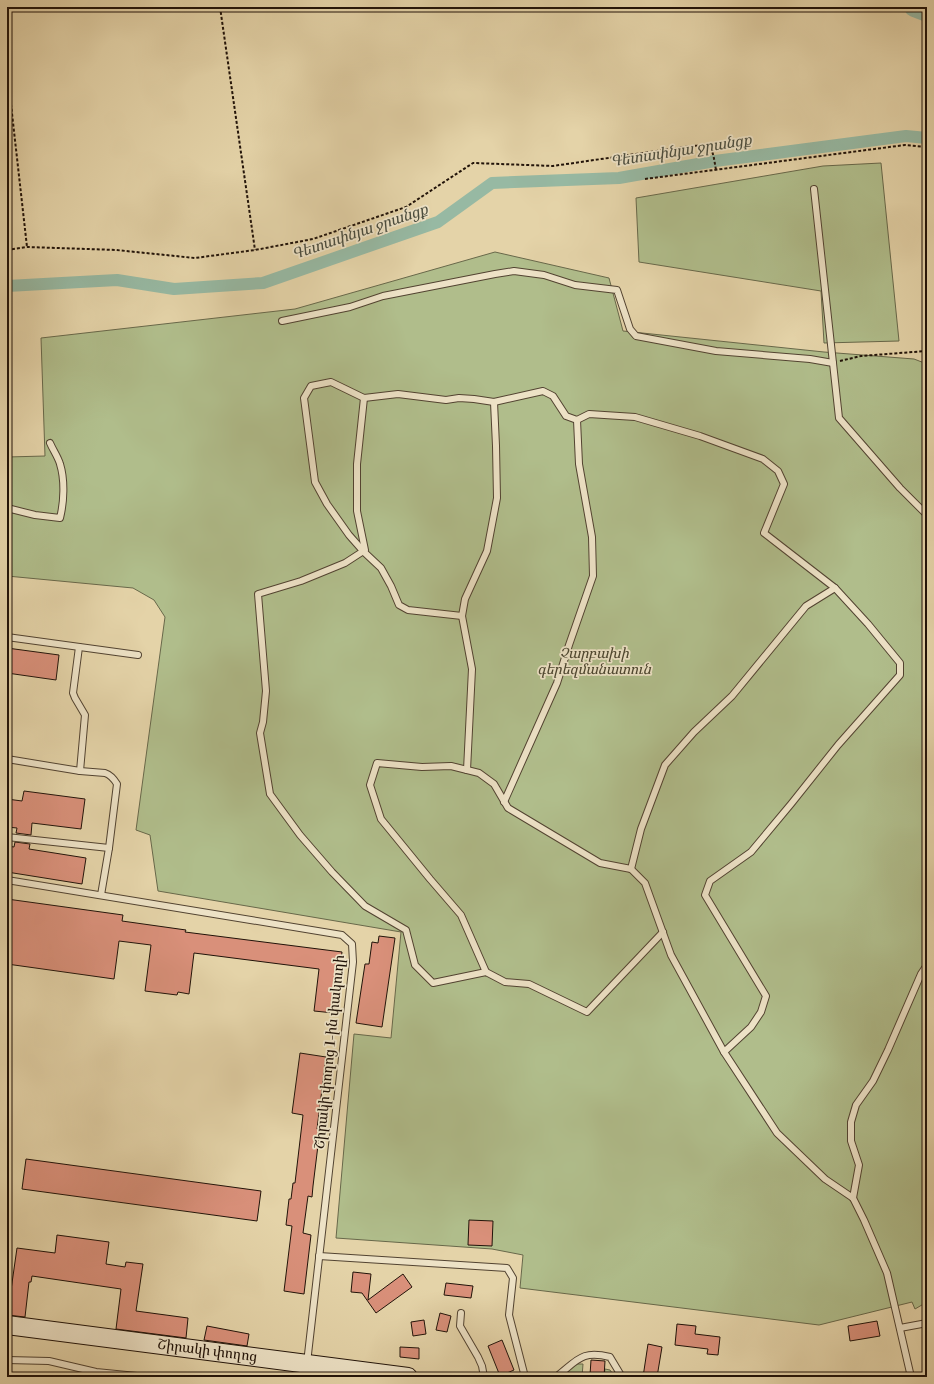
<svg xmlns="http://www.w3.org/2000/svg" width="934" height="1384" viewBox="0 0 934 1384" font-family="'Libre Bodoni','Noto Serif Armenian',serif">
	<rect width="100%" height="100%" fill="#e4d3a8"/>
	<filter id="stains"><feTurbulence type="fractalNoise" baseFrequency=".005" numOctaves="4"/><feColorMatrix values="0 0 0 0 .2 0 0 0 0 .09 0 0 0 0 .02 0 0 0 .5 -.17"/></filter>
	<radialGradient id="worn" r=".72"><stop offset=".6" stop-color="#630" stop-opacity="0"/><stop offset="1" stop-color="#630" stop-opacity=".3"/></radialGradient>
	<g fill="#b0bd8b" stroke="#68684a">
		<polygon points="881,163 899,341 824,343 821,291 639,262 636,198 823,166"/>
		<polygon points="495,252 609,278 623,331 824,352 914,359 927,364 927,1302 915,1309 912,1302 819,1325 520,1288 523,1255 492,1249 336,1238 354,1034 391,1038 401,932 158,891 150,835 136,830 165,617 154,600 133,588 7,576 7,457 45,456 41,338 295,309"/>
		<polygon points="575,1364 583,1364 582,1377 561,1377"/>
		<polygon points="605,1369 610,1370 615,1377 604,1377"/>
	</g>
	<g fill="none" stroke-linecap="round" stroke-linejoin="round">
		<polyline stroke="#97b9a3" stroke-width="12" points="7,286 117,280 174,289 263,283 438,222 492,183 619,178 715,161 906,136 927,138"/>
		<polyline stroke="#97b9a3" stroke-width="20" points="914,7 927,12"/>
	</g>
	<g fill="#d9907a" stroke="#211309">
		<polygon points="7,648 59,655 56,680 7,673"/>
		<polygon points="24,791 85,799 81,829 32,823 31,835 16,833 17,828 7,827 7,799 22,801"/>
		<polygon points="15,842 30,844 29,849 86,858 82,884 7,872 7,846 14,847"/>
		<polygon points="7,899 123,915 122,921 186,930 185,932 342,952 334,1013 314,1011 319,969 194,953 189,994 178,992 177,995 145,991 151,945 119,941 114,979 7,964"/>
		<polygon points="379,936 395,938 382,1027 356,1023 365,964 369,964 372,942 378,943"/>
		<polygon points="300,1053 326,1057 317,1129 320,1129 313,1186 312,1197 308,1196 303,1233 311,1235 304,1294 284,1291 292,1226 286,1225 289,1199 291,1199 293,1183 295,1183 303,1115 292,1113"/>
		<polygon points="26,1159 261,1191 257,1221 22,1189"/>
		<polygon points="469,1220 493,1221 492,1246 468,1245"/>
		<polygon points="57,1235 109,1242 106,1264 125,1267 126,1262 143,1264 136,1311 188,1318 186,1338 116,1329 121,1289 32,1276 31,1282 29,1282 25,1317 7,1315 7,1289 11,1290 17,1248 55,1253"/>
		<polygon points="353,1272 371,1274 368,1300 403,1274 412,1287 376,1313 362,1293 351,1292"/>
		<polygon points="446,1283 473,1286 471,1298 444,1295"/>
		<polygon points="440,1313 451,1316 447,1332 436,1330"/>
		<polygon points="424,1320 426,1334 413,1336 411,1322"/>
		<polygon points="877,1321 880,1336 850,1341 848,1326"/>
		<polygon points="677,1324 696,1326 695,1334 720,1337 718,1355 707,1354 708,1349 675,1345"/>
		<polygon points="207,1326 249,1334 247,1346 204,1340"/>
		<polygon points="502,1340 514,1370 500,1376 488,1346"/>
		<polygon points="648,1344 662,1347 657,1377 643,1377"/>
		<polygon points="400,1347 419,1348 419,1359 400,1357"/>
		<polygon points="591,1360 605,1361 604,1377 590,1375"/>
	</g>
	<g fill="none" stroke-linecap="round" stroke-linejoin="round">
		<g stroke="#524331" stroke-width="8">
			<g id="service">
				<polyline points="814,189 839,418 900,488 927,515"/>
				<polyline points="282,321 350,307 383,296 495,274 514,271 544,275 575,285 617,290 630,329 636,336 716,351 810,359 833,363"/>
				<polyline points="364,398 357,464 357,511 365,550 345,563 301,581 258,594 266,691 263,722 260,733 270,794 300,835 332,872 365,906 406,930 415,965 433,983 486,972 505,982 529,984 587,1012 663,932"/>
				<path d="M7,508L35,515L60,518C64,502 65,480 60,464C58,457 53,450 50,443"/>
				<polyline points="462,616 408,610 399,605 391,586 381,568 364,552 349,535 327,504 315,482 304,398 311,386 331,382 364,398 398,394 446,400 459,398 474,399 494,402 543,391 553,396 566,416 577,420 589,414 635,417 700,436 763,459 778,471 784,484 764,533 835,588 868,624 900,663 900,675 838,745 791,804 751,852 710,881 705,895 766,996 761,1012 751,1027 724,1052"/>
				<polyline points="7,637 138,655"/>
				<polyline points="79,647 73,693 75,698 85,715 80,771"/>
				<path d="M7,759L80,771L105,773C111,775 114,779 117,784L109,848L101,895"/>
				<polyline points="467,770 472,669 462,616 465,599 487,551 497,498 496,446 494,402"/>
				<polyline points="504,802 557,683 569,645 593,576 592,537 579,464 577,420"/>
				<polyline points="7,837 109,848"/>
				<polyline points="631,869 641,829 665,765 694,732 732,696 806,606 835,588"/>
				<polyline points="7,880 342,935 352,944 353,962 307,1363"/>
				<polyline points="486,972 461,915 430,879 381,819 370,785 377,763 422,767 451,766 479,773 494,784 508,808 600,863 631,869 645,883 671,955 724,1052 777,1133 825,1179 853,1198 864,1220 887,1273 911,1377"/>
				<polyline points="853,1198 859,1165 851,1141 851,1122 856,1105 873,1081 888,1050 921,974 927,965"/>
				<polyline points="319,1256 507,1268 513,1278 509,1315 525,1377"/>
				<polyline points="461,1313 460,1326 478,1357 482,1366 484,1377"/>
				<polyline points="900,1328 927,1323"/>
				<polyline points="7,1360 49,1361 96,1372 147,1377"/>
				<path d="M556,1377C578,1360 581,1350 610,1357L622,1377"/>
			</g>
		</g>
		<g stroke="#211309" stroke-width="20">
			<g id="secondary">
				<path id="s1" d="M7,1325L408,1377"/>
			</g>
		</g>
		<g stroke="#211309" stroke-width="2" stroke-dasharray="3 2" stroke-linecap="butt">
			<polyline points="220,7 255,250"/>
			<polyline points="7,69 27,247"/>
			<polyline points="645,179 905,145 927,147"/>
			<path d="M7,250L27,247L116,250L195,258L255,250L313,239L406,207L473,163L553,166L691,146C714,145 712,148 716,170"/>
			<polyline points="840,361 861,356 927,351"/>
		</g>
		<use href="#service" stroke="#ede2c6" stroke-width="6"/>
		<use href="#secondary" stroke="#ede2c6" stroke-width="18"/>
	</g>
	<g text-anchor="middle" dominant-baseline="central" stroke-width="3.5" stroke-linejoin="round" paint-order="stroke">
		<g font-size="14" font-style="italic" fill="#4c4630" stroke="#ede2c6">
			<text x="594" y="654">Չարբախի<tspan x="594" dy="16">գերեզմանատուն</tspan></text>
		</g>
		<g font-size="14" fill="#211309" stroke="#ede2c6">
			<text transform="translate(330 1052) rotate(-84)">Շիրակի փողոց 1-ին փակուղի</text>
			<text stroke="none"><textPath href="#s1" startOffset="202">Շիրակի փողոց</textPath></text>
		</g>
		<g font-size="15" font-style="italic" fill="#4a4d3f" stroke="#ede2c6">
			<text transform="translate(681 151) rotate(-9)">Գետափնյա ջրանցք</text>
			<text transform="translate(360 232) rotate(-19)">Գետափնյա ջրանցք</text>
		</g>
	</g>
	<rect width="934" height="1384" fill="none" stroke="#e4d3a8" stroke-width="24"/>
	<rect x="8" y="8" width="918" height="1368" fill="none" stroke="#211309" stroke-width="2"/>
	<rect x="12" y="12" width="910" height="1360" fill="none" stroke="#211309"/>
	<rect width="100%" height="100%" filter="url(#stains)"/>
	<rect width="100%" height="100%" fill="url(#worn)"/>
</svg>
